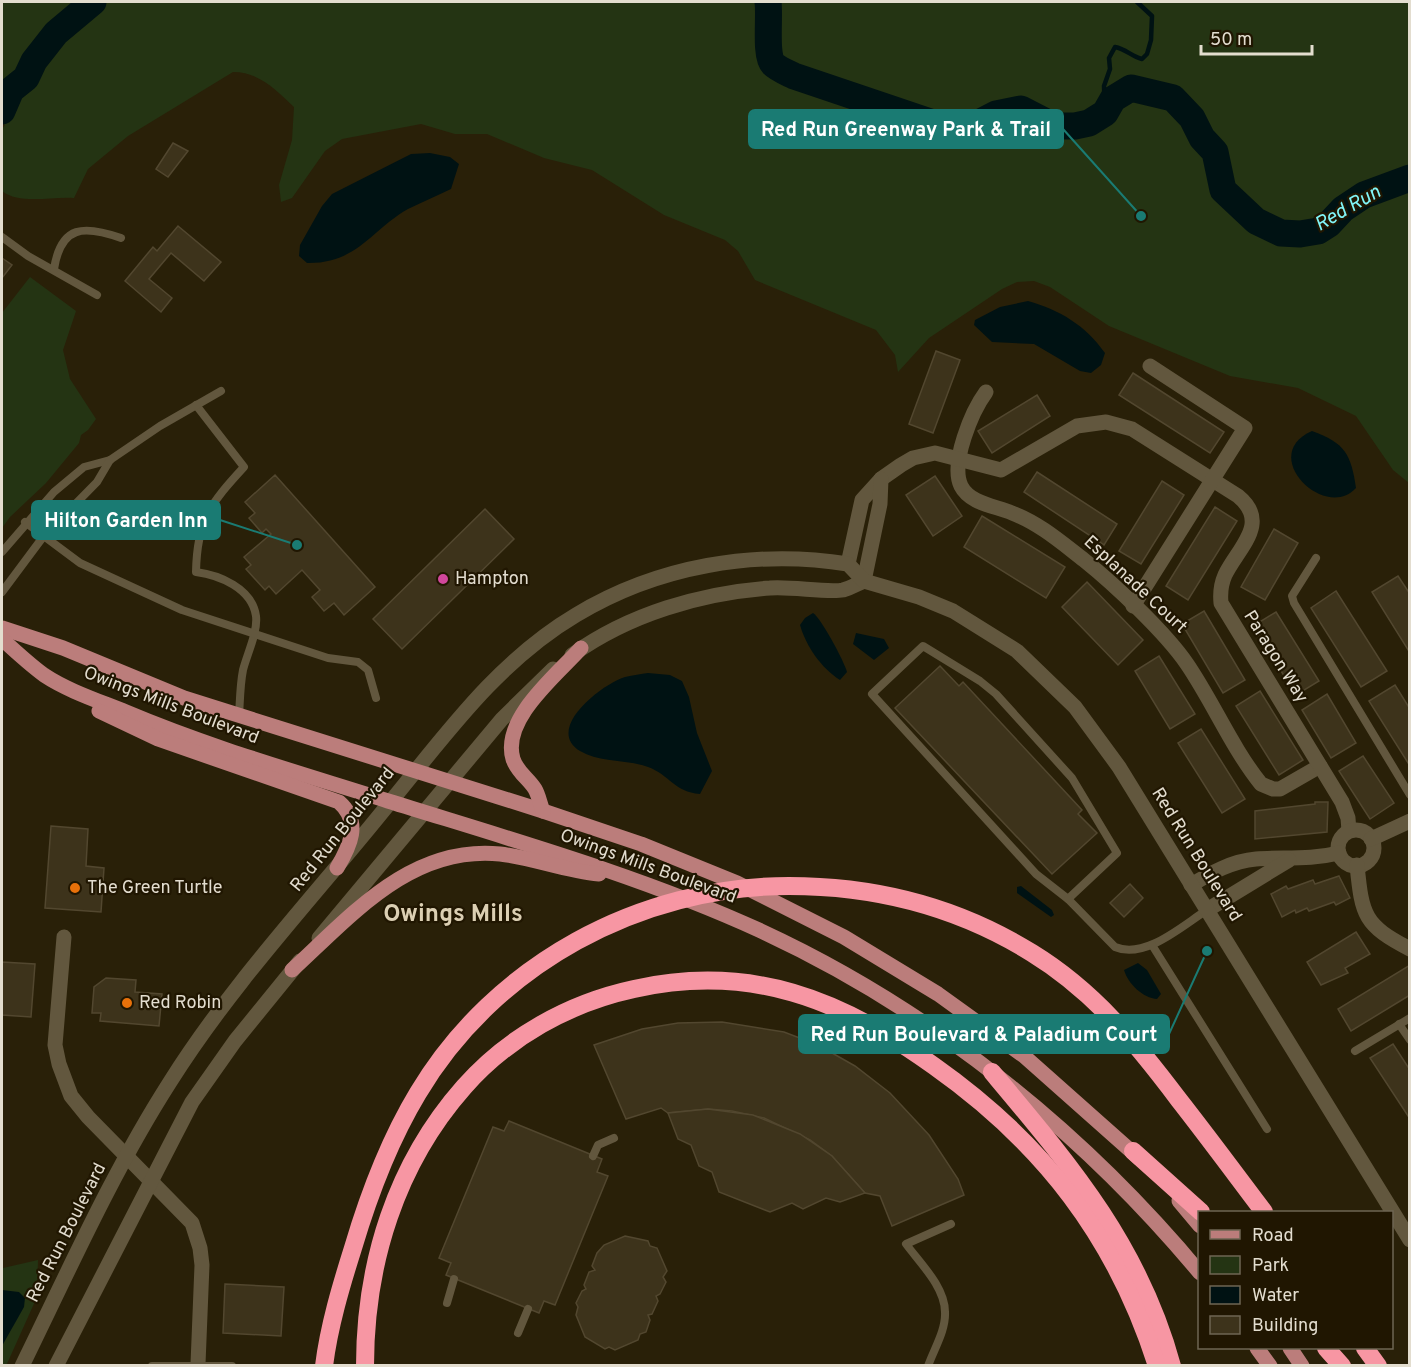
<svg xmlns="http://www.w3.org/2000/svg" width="1411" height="1367" viewBox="0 0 1411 1367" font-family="Overpass,sans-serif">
	<rect width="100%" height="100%" fill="#292008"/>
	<g fill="#243413">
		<path d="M2,2H1409V483L1393,470L1356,416L1298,388L1230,376L1109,326L1050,287L1034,281L1017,282L1002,289L929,338L898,372L895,355L876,330L755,280L738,251L725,240L664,215L592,170L544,158L487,134H455L421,124L342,139L325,151L292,198L281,202L279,185L292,140L294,107C276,90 259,72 233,72L128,136L88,169L74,198C52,196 20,205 2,191V129L5,125L2,123Z"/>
		<polygon points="30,277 76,311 63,350 70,379 96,419 88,430 81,435 79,443 46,483 10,517 2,528 2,313"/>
		<polygon points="38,1260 37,1297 6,1366 2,1365 2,1262 3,1268"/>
	</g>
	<g fill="#001213">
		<path d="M430,153L450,157L459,164L451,189C437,196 422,202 408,209C371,230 357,264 307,263L299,256L300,245L322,206L332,194L411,154Z"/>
		<path d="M1028,301C1060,310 1085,325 1105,353L1101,365L1091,373L1080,371L1034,344L992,342L974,325L975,320L1000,307Z"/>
		<path d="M1312,431C1345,443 1351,454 1356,488C1325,522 1257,455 1312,431Z"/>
		<path d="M813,613C821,618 844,661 847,672L840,680C821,668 806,646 800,625L805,618Z"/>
		<polygon points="856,633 884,639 889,648 874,660 853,644"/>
		<path d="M648,673L670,675L682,681L689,697L697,733L712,771L700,794C674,792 670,775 648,767C627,759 600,763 580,751C544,729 602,684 625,677C633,675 641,674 648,673Z"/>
		<polygon points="1021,886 1052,910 1054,915 1051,917 1017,893 1017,887"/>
		<path d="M1138,963L1147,970L1161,994L1157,999C1143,998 1128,984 1124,970Z"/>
		<polygon points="2,1290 19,1292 25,1298 24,1307 2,1346"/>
	</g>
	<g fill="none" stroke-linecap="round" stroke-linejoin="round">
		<path stroke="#001213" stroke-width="4.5" d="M1105,113L1104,86L1110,69L1109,58L1115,47C1126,49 1131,56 1142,59L1147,54L1151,40L1152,16L1137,2"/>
		<g stroke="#001213" stroke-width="27">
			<path d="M768,2C770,16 765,56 773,64C778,69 788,73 794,76L951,129H967L996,114L1021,109L1054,126H1075L1089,123L1105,113L1113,99L1131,88L1173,98L1192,118L1202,138L1215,152L1223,190L1256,221L1281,233L1300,234L1318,231L1329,224L1343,209L1364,195L1410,178"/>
			<polyline points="2,111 11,90 26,78 34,61 56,33 93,2"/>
		</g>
	</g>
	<g fill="#3d331b" stroke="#52472f" stroke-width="1.5">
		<polygon points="173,143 188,151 168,177 156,169"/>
		<polygon points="178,226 221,262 204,281 171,253 149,279 172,298 161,312 125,281 153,247 157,251"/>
		<polygon points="2,258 12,265 2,278"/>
		<polygon points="936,351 960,360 933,433 909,424"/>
		<polygon points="1133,373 1224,432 1210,453 1119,395"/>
		<polygon points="1037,395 1050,416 992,453 978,431"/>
		<polygon points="1037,472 1117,524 1104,545 1024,492"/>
		<polygon points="275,475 375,587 344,615 334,603 324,611 312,597 320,590 302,570 276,594 269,586 265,590 246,569 251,565 244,557 271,534 266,529 262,533 249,518 255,513 245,502"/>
		<polygon points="935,476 962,516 933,536 906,495"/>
		<polygon points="1162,481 1184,495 1141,564 1119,551"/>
		<polygon points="1215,507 1237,521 1188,600 1166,586"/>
		<polygon points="485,509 514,539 402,649 373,619"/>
		<polygon points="982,516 1065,567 1046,598 964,547"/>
		<polygon points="1274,529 1298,543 1265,600 1241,587"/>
		<polygon points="1398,576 1410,594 1410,653 1372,592"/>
		<polygon points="1087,582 1143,640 1118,665 1062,607"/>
		<polygon points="1336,591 1387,671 1361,687 1311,608"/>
		<polygon points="1204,611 1245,680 1223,693 1182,624"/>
		<polygon points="1276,612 1319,681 1296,695 1253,626"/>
		<polygon points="1159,656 1195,714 1170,729 1135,671"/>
		<polygon points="940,666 959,686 963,682 1082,810 1078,814 1097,833 1052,874 895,708"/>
		<polygon points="1395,685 1410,709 1410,766 1369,701"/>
		<polygon points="1260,691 1303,760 1279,775 1236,706"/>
		<polygon points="1327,694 1356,743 1331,758 1302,710"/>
		<polygon points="1201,729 1245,799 1222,813 1178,743"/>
		<polygon points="1363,756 1394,803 1370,819 1339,771"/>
		<polygon points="1315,802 1328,802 1327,832 1255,839 1255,811 1315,804"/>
		<polygon points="51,826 88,829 86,866 104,868 101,912 45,908"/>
		<polygon points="1339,876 1350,898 1336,905 1334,902 1309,911 1307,908 1296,913 1295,910 1282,917 1271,894 1286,886 1288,889 1313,880 1315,884"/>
		<polygon points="1130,884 1143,898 1124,917 1110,903"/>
		<polygon points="1356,932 1370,954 1345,968 1348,973 1321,985 1307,962"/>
		<polygon points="2,962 35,964 31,1017 2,1015"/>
		<polygon points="1410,965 1410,995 1351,1031 1338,1009"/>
		<polygon points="106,978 136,980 135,992 162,994 159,1026 100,1021 101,1013 92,1013 94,987"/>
		<polygon points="722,1022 784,1032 818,1045 855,1066 890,1093 929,1135 958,1179 964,1195 892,1226 880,1196 865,1193 832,1156 810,1140 764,1118 732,1111 708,1109 668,1113 661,1108 626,1119 594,1045 642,1029 678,1023"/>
		<polygon points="1393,1044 1410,1070 1410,1119 1370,1058"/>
		<polygon points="708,1109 753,1115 800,1134 832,1156 865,1193 840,1202 826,1198 803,1209 792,1203 770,1212 719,1192 712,1172 699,1166 691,1145 678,1139 668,1113"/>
		<polygon points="509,1121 602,1159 597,1172 608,1176 555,1305 544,1301 539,1313 446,1275 451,1263 439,1258 493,1127 504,1131"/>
		<polygon points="625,1236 648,1241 650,1246 657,1248 667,1271 663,1277 666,1282 660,1294 656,1296 658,1301 652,1314 648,1315 650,1320 646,1332 640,1334 638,1340 615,1350 609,1347 605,1349 585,1337 576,1315 578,1307 576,1303 582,1291 586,1289 584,1285 589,1272 595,1270 592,1266 597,1253 604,1245"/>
		<polygon points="225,1284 284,1287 281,1336 223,1333"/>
	</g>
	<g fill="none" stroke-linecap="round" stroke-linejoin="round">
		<g stroke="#62573e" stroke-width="8">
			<polyline points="2,237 28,256 97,295"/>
			<path d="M54,269C61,225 84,225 121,238"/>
			<path d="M196,405L244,467C210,504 197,520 196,572C219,575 252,588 256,616C258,632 247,654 243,670C240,685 240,701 239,716"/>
			<polyline points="25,522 80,563 182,610 328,658 358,662 368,670 376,698"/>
			<polyline points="2,552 54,492 84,467 110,460"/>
			<polyline points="1316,558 1292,596 1294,603 1410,795"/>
			<polyline points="2,592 43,537 97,482 110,460 160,426 221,391"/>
			<polygon points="923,646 980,681 996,694 1072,778 1117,853 1068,899 1036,874 872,694"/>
			<path d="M1068,899L1115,947C1145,960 1183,925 1207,910"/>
			<polyline points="1152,945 1267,1129"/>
			<polyline points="1399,1024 1410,1040"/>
			<polyline points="1355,1051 1410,1018"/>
			<polyline points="593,1156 598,1145 614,1138"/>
			<polyline points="447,1303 454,1279"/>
			<polyline points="518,1333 528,1309"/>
			<polyline points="152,1366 232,1366"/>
			<path d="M928,1366C934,1349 946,1330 945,1312C945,1287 920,1263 906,1244L951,1224"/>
		</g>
		<g stroke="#62573e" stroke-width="15">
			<path d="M986,392C972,411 950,463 961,486C970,504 996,506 1012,513C1039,523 1062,543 1084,560C1114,584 1166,633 1187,664C1213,702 1232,748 1261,784L1273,789H1280L1320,766"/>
			<path d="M848,564L862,500L881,479L901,465L913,458L935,453L1001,470L1077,426L1106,422L1132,429L1238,496C1271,523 1238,548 1225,575C1221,584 1220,593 1221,603L1342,802L1348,818L1349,831"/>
			<polyline points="864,581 880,504 881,479"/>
			<polyline points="1133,606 1245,428 1150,366"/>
			<circle cx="1356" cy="848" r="18"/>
			<polyline points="1371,839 1410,821"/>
			<path d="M1357,865C1362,916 1364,925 1410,949"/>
			<path d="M1191,885C1211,873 1232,861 1256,859C1284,857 1310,860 1339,853"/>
			<polyline points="1207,910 1289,860"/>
			<polyline points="64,937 55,1045 59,1064 71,1096 88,1117 192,1223 200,1248 202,1265 198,1364"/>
		</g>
		<g stroke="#62573e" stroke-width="15">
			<path d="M572,655C629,614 701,593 770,588C790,586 827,593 843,590C850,588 857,584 864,581"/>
			<polyline points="319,938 502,719 553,669"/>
			<path d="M22,1366C69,1270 113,1171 170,1082C231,985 311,900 383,811C442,740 495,663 576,615C657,566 755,549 848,564L864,581L919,597L953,611L1017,651L1075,707L1119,767L1410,1240"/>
			<polyline points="56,1366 192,1102 235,1041 300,961"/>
		</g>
		<g stroke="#bb7d7b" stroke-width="15">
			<polyline points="2,628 63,648 184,698 543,811 641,844 737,883 844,937 938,994 1024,1056 1140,1159"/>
			<path d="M2,639C15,651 29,664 44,675C68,691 99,701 126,712C211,748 300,773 388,801C513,840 641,876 761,931C930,1009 1081,1130 1200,1273"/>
			<path d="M99,711L158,739L339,802C362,822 350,846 337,868"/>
			<path d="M543,811C540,804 539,796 535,789C528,778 517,772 513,759C501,719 557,675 581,648"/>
			<path d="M292,970C352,915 411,845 500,854C534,858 565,871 599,874"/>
			<polyline points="1179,1201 1200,1226"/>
			<polyline points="1257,1348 1270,1366"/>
			<polyline points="1290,1348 1302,1366"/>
		</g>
		<g stroke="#f796a3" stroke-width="18">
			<path d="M992,1072C1070,1165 1139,1245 1172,1366"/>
			<polyline points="1133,1151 1201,1212"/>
			<polyline points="1326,1348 1342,1366"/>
			<polyline points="1365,1348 1378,1366"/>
			<path d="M324,1366C329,1326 341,1286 353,1248C369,1194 389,1141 418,1093C495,964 640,886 789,886C876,886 958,907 1032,953C1094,991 1136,1043 1179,1100C1208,1137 1236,1175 1264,1212"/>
			<path d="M365,1366C365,1263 396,1164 464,1087C508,1037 569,1003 634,989C750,963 841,999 934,1066C1043,1143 1116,1237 1157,1366"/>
		</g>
	</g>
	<circle fill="#d1479c" stroke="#201601" stroke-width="2" cx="443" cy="579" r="6"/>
	<g fill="#e8710a" stroke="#201601" stroke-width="2">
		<circle cx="75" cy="888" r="6"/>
		<circle cx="127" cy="1003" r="6"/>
	</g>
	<g text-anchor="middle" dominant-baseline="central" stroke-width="4.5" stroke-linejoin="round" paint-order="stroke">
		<g font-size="18" fill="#e3ddcf" stroke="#201601" text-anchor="start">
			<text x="455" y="579">Hampton</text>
			<text x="87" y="888">The Green Turtle</text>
			<text x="139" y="1003">Red Robin</text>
		</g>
		<g font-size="18" fill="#e3ddcf" stroke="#201601">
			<text transform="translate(1135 585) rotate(43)">Esplanade Court</text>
			<text transform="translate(1275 657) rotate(58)">Paragon Way</text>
			<text transform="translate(171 706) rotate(21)">Owings Mills Boulevard</text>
			<text transform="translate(343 830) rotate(-51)">Red Run Boulevard</text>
			<text transform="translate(1196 855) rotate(58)">Red Run Boulevard</text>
			<text transform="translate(648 867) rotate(20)">Owings Mills Boulevard</text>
			<text transform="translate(67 1233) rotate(-63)">Red Run Boulevard</text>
		</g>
		<g font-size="20" font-style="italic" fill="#81f6f8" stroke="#201601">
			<text transform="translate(1348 209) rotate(-30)">Red Run</text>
		</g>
		<g font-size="24" font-weight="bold" fill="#dbcfb3" stroke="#201601">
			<text x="453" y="915">Owings Mills</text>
		</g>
	</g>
	<path fill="none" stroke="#1a7b73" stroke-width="2" d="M1141 216L1063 129M297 545L220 520M1207 951L1169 1034"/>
	<g fill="#1a7b73" stroke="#201601" stroke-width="2">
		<circle cx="1141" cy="216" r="6"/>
		<circle cx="297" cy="545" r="6"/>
		<circle cx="1207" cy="951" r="6"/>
	</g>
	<g fill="#1a7b73" stroke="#1a7b73" stroke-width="2">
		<rect x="749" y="110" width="314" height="38" rx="6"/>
		<rect x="32" y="501" width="188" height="38" rx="6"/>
		<rect x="799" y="1015" width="370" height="38" rx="6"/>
	</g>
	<g font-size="20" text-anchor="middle" font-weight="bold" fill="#fff">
		<text x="906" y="136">Red Run Greenway Park &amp; Trail</text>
		<text x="126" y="527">Hilton Garden Inn</text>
		<text x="984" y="1041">Red Run Boulevard &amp; Paladium Court</text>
	</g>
	<rect width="1411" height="1367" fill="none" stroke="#e3ddcf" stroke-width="6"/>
	<rect x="1198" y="1211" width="195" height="138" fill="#201601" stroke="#6e6653" stroke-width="1.5"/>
	<rect x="1210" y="1230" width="30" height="9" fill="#bb7d7b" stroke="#6e6653" stroke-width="1.5"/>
	<text x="1252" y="1241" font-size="18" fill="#e3ddcf">Road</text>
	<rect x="1210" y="1256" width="30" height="18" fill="#243413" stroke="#6e6653" stroke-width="1.5"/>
	<text x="1252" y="1271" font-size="18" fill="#e3ddcf">Park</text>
	<rect x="1210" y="1286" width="30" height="18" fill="#001213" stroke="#6e6653" stroke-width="1.5"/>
	<text x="1252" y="1301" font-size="18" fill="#e3ddcf">Water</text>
	<rect x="1210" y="1316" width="30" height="18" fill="#3d331b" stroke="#6e6653" stroke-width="1.5"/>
	<text x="1252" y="1331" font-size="18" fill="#e3ddcf">Building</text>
	<path d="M1201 45v9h111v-9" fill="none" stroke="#e3ddcf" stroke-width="3"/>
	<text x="1210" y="45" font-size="18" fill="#e3ddcf" stroke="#201601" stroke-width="4.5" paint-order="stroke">50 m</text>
</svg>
